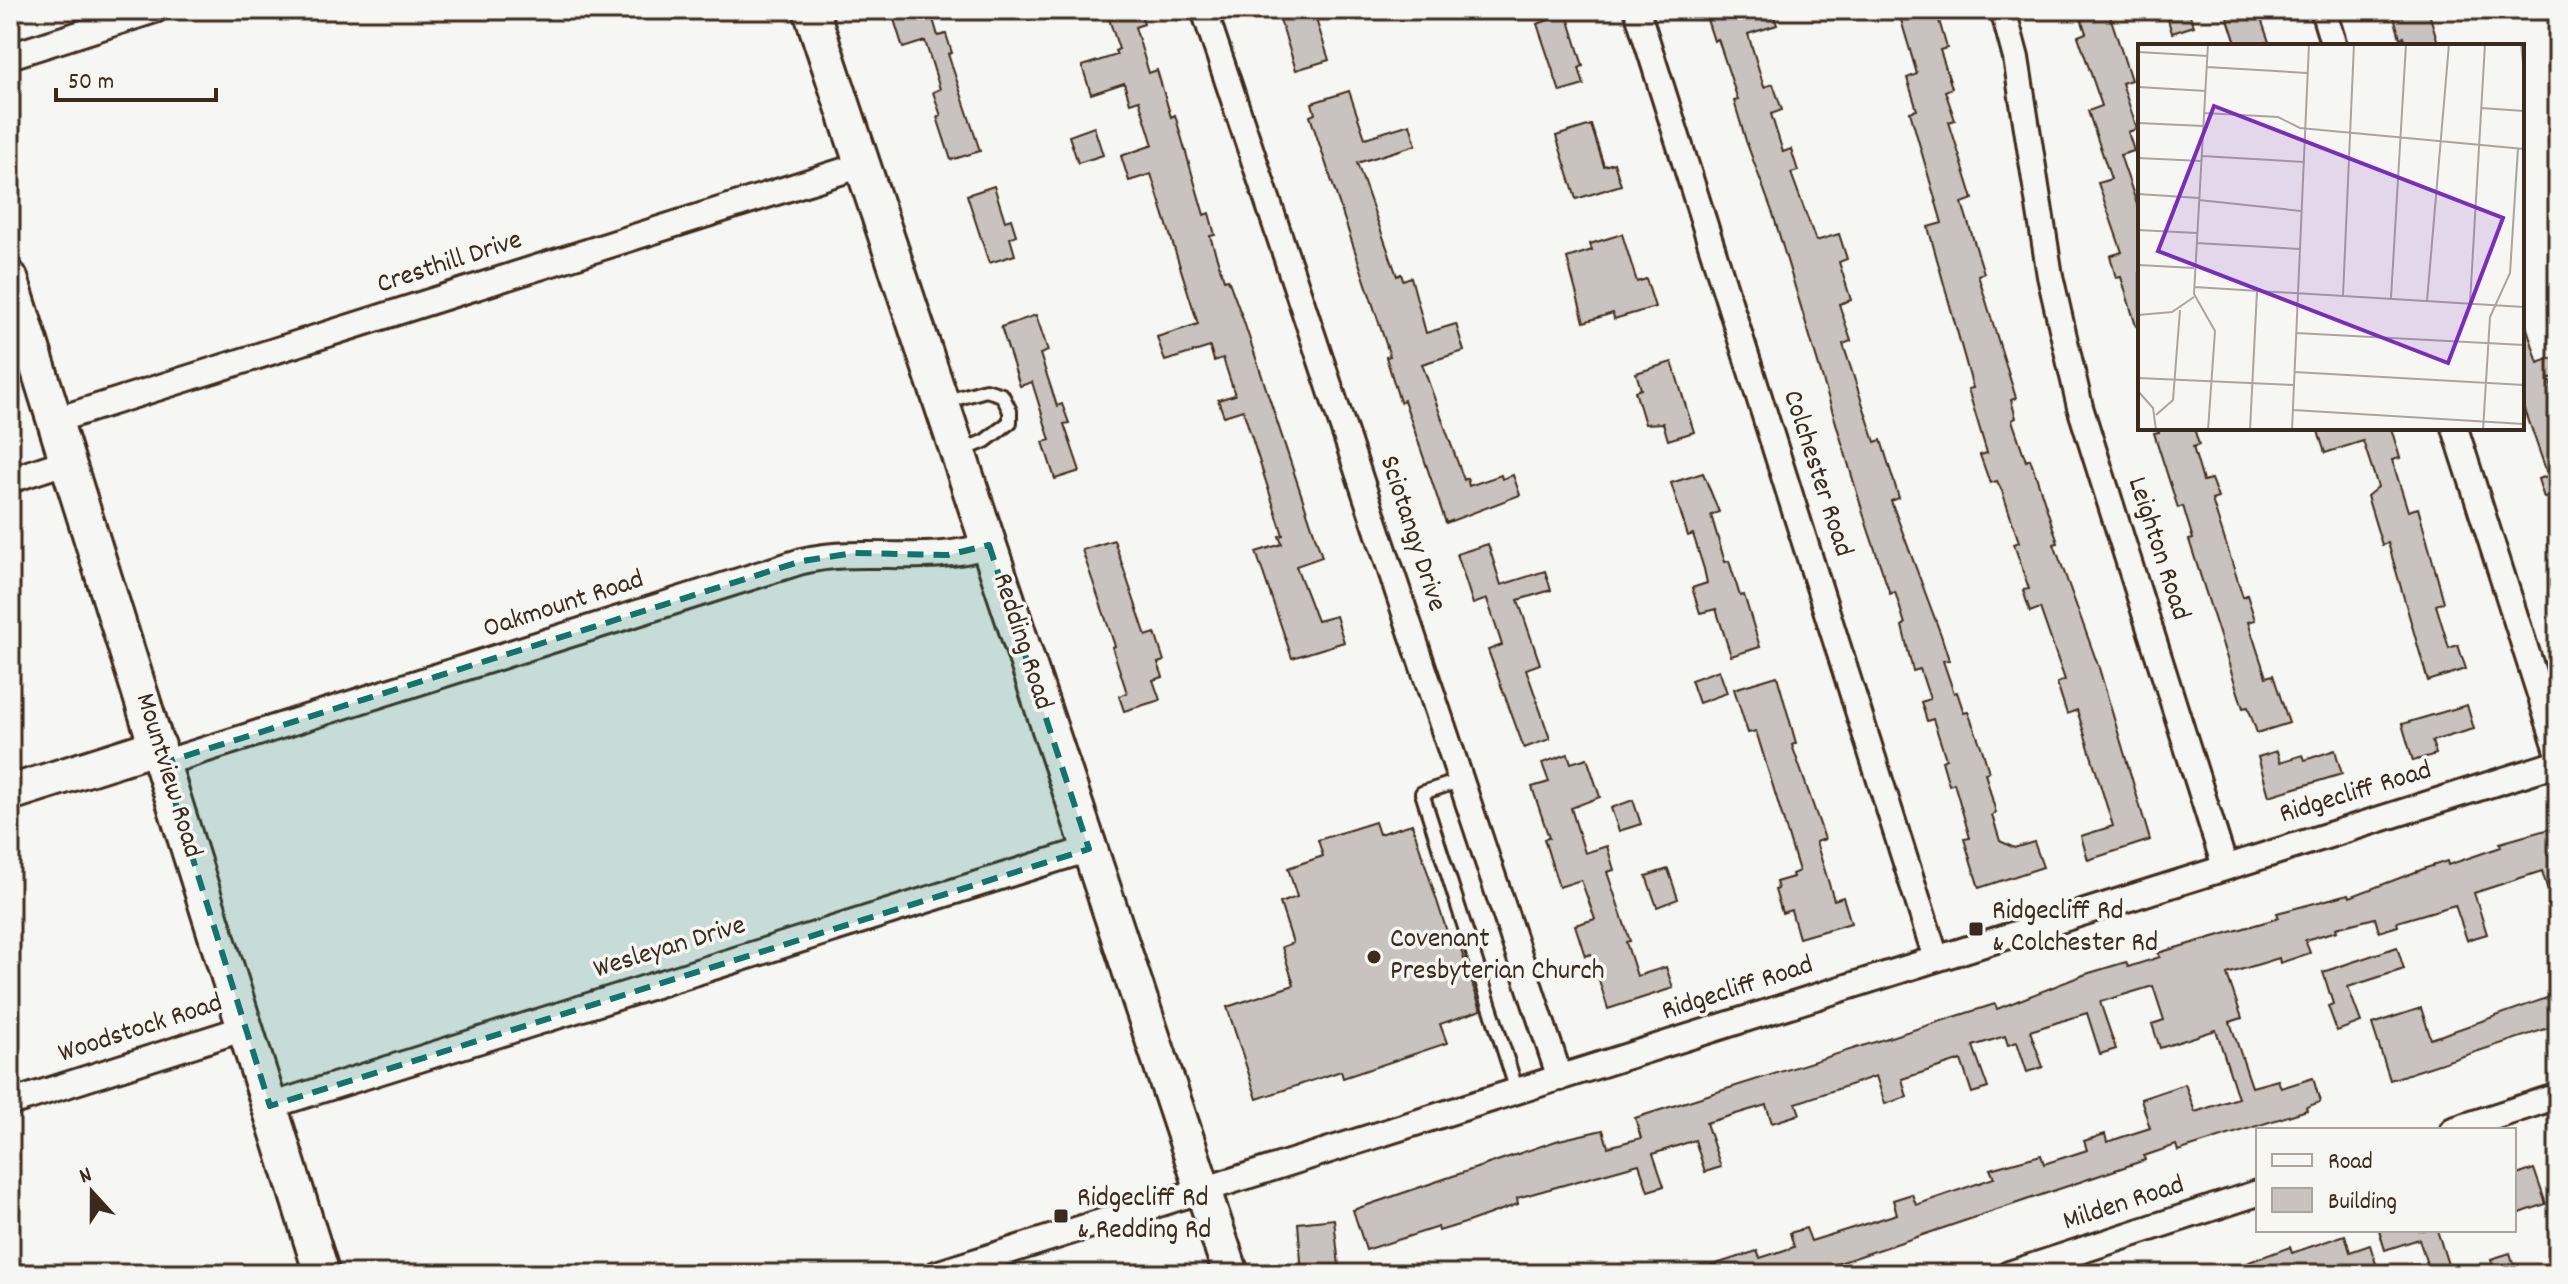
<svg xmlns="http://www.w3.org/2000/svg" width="2568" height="1284" viewBox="0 0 2568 1284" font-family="Dekko,sans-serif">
	<rect width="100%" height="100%" fill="#f6f6f2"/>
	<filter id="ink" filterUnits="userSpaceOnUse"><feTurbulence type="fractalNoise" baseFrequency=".0125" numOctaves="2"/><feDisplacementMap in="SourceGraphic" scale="16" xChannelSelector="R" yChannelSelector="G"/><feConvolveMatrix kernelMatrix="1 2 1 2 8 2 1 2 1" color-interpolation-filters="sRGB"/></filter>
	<g filter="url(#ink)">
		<g fill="#c8c3be" stroke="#3b2a1e" stroke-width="2">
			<polygon points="891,10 922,10 926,21 933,19 938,36 946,34 952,53 948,54 980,151 951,160 937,117 941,116 933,92 940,89 925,41 903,48"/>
			<polygon points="1106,10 1140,10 1144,24 1135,27 1149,73 1157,70 1171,117 1175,115 1204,215 1209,213 1215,235 1210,236 1224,280 1228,279 1243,319 1322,557 1296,566 1317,621 1336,616 1344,642 1292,658 1256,552 1282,544 1279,536 1283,535 1243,410 1224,416 1218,400 1235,395 1223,358 1214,361 1210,347 1165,361 1157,337 1198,324 1151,174 1129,181 1121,156 1153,145 1139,100 1130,103 1124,83 1091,94 1082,66 1117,55 1115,51 1119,49"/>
			<polygon points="1277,10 1313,10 1329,60 1296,70"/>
			<polygon points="1704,10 1772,10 1777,25 1748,34 1764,87 1773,84 1782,110 1771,114 1783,152 1791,149 1798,171 1791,173 1816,241 1839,234 1847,259 1839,262 1851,300 1839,304 1851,341 1843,344 1875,442 1881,440 1899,498 1891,501 1941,635 1949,660 1943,661 1954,693 1957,692 1964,713 1968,712 1982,749 1989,772 1985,773 1996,813 1992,815 2000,841 2014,848 2034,842 2043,867 1979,888 1964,839 1970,838 1954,783 1949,785 1942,761 1946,759 1933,719 1927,721 1921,702 1930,699 1920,669 1913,671 1902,626 1905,624 1895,592 1890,594 1867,526 1773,214 1746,141 1734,101 1738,100 1718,39 1714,41"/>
			<polygon points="1898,10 1936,10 1947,48 1940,50 1952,88 1945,91 1955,120 1949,122 1973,199 1962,203 1984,273 1978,275 2016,398 2011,400 2016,418 2012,420 2026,461 2030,459 2037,479 2058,543 2054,544 2099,668 2150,840 2088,860 2081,836 2113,826 2077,710 2067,714 2057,683 2065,680 2040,608 2030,612 2023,590 2029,589 2014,544 2019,542 2002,491 1997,481 1990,483 1980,455 1987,453 1968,389 1973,388 1928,227 1942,223 1910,112 1917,110 1907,78 1917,74"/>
			<polygon points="2078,10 2108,10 2131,80 2122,83 2137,129 2128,132 2134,151 2120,155 2140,213 2140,326 2136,326 2121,277 2116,278 2110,256 2122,252 2098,183 2111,179 2088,111 2102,106 2078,36 2086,33"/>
			<polygon points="2165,10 2188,10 2194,26 2172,33"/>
			<polygon points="2225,10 2258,10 2269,42 2237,46"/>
			<polygon points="2392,10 2428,10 2439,46 2407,46 2404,37 2400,38"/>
			<polygon points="1567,14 1583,66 1579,68 1584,85 1560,92 1537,24"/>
			<polygon points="1349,91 1365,138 1410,124 1416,145 1357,163 1397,276 1401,274 1403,280 1411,277 1426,333 1456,324 1464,351 1422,364 1464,480 1467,478 1469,486 1501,475 1502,479 1513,475 1520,495 1446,523 1404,400 1400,402 1386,357 1390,356 1310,116 1315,114 1312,103"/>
			<polygon points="1591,125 1604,166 1614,163 1621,185 1576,199 1556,136"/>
			<polygon points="1094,127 1103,155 1078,163 1069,136"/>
			<polygon points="994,186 1005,221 1011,219 1016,235 1010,238 1015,255 989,263 967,195"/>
			<polygon points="1622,234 1637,282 1646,279 1655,307 1614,319 1613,313 1584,322 1567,258 1592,250 1590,244"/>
			<polygon points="1036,315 1048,351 1040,354 1057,406 1062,404 1069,423 1064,424 1080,471 1055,479 1043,442 1050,440 1032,382 1020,386 1001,327"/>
			<polygon points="2526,325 2538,363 2558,356 2558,376 2549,379 2558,408 2558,494 2544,498 2538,479 2548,476 2522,401 2522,326"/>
			<polygon points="1672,362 1694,432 1668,440 1663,423 1645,424 1635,391 1641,389 1636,373"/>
			<polygon points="2158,428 2194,428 2199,445 2193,447 2203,481 2211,479 2218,498 2212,500 2243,597 2247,595 2255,620 2248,622 2266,677 2273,675 2289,723 2257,733 2248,707 2243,708 2189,540 2193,539 2183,506 2178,508 2154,433 2159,432"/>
			<polygon points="2317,428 2391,428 2400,458 2392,460 2408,511 2418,508 2444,602 2436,605 2449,648 2458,645 2466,669 2428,681 2388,543 2382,545 2367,496 2378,487 2363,441 2325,453"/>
			<polygon points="1703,473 1719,512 1711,515 1725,562 1729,561 1740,596 1744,595 1760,647 1731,656 1716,609 1700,613 1692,588 1707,583 1704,569 1693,534 1688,536 1671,483"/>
			<polygon points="1114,540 1146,636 1155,633 1164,661 1158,663 1163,677 1153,680 1160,700 1124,711 1119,696 1127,693 1112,647 1115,646 1082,550"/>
			<polygon points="1488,544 1501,585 1545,571 1551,590 1518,600 1540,664 1526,669 1550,739 1524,748 1488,650 1502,645 1487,599 1473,604 1457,554"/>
			<polygon points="1719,670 1727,693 1699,703 1691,680"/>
			<polygon points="1777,676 1796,743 1792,745 1825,839 1816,842 1834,900 1843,897 1851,923 1799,938 1791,910 1782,913 1775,890 1778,889 1776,882 1793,877 1792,874 1799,871 1756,731 1748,733 1734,689"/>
			<polygon points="2467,705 2474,729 2432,741 2436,754 2413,761 2402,724"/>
			<polygon points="2335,750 2342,774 2269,796 2258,757 2277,751 2280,762 2303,755 2305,760"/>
			<polygon points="1568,754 1571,763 1587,758 1600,797 1571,808 1585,853 1607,846 1614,870 1607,872 1630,941 1626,942 1637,976 1666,967 1673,988 1608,1009 1591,954 1585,956 1575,925 1595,919 1581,880 1559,887 1544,839 1549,838 1532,787 1549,782 1542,763"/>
			<polygon points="1633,800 1641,824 1619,831 1611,808"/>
			<polygon points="1375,822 1379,834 1412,824 1449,938 1456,935 1481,1010 1440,1024 1447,1043 1343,1078 1341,1071 1257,1099 1227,1007 1294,985 1282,947 1293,943 1280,903 1297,897 1288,868 1323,856 1318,840"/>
			<polygon points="2553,828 2555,833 2558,832 2558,909 2554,910 2542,871 2474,893 2487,934 2467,940 2455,905 2397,922 2398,926 2379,932 2375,918 2336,928 2337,931 2305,940 2310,953 2280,963 2279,958 2227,974 2242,1018 2230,1022 2252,1087 2278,1080 2281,1088 2313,1078 2320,1102 2306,1107 2307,1110 2178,1151 2176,1145 2144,1156 2145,1160 1807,1274 1698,1274 1697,1270 1757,1251 1760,1258 1794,1247 1790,1233 1806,1228 1811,1241 1897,1214 1893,1200 1912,1194 1916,1205 1994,1178 1990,1169 2041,1155 2044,1164 2087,1150 2084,1141 2105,1134 2107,1142 2150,1128 2141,1099 2185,1084 2195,1112 2238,1098 2216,1030 2160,1048 2152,1024 2164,1020 2153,986 2100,1002 2116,1049 2100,1054 2087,1013 2030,1031 2043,1067 2027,1072 2017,1042 2008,1045 2005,1036 1973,1046 1988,1088 1972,1093 1961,1060 1902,1079 1907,1097 1885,1104 1876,1076 1796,1103 1800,1114 1772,1123 1766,1105 1706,1123 1721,1167 1705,1172 1695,1140 1653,1154 1664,1186 1648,1191 1639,1164 1517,1198 1518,1204 1465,1223 1439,1231 1438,1227 1366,1250 1353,1210 1559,1140 1603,1130 1608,1147 1641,1138 1635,1118 1995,1004 1997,1009 2086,974 2126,962 2128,967 2160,957 2158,953 2279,918 2277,913 2349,894 2350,897 2426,868 2447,861 2448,865 2501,847 2500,843"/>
			<polygon points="1668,869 1678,899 1657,907 1646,876"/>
			<polygon points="2397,947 2404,969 2348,987 2361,1022 2337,1031 2328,1006 2333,1004 2323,972"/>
			<polygon points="2558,994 2558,1025 2390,1080 2372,1024 2421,1008 2431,1039"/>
			<polygon points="2534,1169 2546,1204 2514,1215 2514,1176"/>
			<polygon points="1334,1219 1339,1266 1333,1267 1334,1274 1302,1274 1298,1223"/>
			<polygon points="2379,1230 2437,1230 2451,1274 2430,1274 2419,1239 2385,1250"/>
			<polygon points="2345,1235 2350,1252 2370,1245 2377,1267 2354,1274 2225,1274 2224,1271 2290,1247 2292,1253"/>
			<polygon points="2510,1253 2517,1274 2495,1274 2491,1259"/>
		</g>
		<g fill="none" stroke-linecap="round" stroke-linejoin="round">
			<g stroke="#3b2a1e" stroke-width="18">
				<g id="lane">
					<polyline points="944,402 986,390 1002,395 1010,411 1010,422 985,441 959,452"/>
					<polyline points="1462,780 1422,793 1517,1091"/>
				</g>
			</g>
			<g stroke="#3b2a1e" stroke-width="30">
				<g id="street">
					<polyline points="1204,10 1560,1078"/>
					<polyline points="1637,10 1936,958"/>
					<polyline points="2003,10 2016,58 2050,276 2080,407 2225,867"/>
					<polyline points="2323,10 2334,46"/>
					<polyline points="10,56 155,10"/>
					<polyline points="56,420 862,165"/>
					<polyline points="2455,428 2558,751"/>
					<polyline points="10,480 68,461"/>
					<path d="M163,763L802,561C868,546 922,566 989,545"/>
					<polyline points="10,1103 245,1028"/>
					<polyline points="270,1106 1089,849"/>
					<polyline points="2453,1130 2558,1096"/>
					<polyline points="936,1274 2558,763"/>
					<polyline points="2009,1274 2258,1193"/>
				</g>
			</g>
			<g stroke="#3b2a1e" stroke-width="40">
				<g id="secondary">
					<polyline points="811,10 1231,1274"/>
					<polyline points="10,278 322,1274"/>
					<polyline points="10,793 158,746"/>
				</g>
			</g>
			<use href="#lane" stroke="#f6f6f2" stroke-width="12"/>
			<use href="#street" stroke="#f6f6f2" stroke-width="24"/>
			<use href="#secondary" stroke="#f6f6f2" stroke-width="34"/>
		</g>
	</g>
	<path fill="#0f766e" fill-opacity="0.2" stroke="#0f766e" stroke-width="6" stroke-dasharray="16 10" stroke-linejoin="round" d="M989,545L1089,849L270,1106L163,763L802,561L854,553L948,555Z"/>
	<g fill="#3b2a1e" stroke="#f6f6f2" stroke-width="3">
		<rect x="1968" y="921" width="16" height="16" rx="4"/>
		<circle cx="1374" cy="957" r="8"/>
		<rect x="1053" y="1208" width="16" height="16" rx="4"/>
	</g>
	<g text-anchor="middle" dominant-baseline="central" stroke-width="7" stroke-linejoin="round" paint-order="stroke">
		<g font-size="28" fill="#3b2a1e" stroke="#f6f6f2">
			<text transform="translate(450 264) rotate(-18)">Cresthill Drive</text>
			<text transform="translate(1816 474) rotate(72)">Colchester Road</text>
			<text transform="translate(1411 534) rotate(72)">Sciotangy Drive</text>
			<text transform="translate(2157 549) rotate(72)">Leighton Road</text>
			<text transform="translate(564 606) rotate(-18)">Oakmount Road</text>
			<text transform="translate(1021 642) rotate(72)">Redding Road</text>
			<text transform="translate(167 776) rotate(73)">Mountview Road</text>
			<text transform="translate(2356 794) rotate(-17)">Ridgecliff Road</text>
			<text transform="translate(670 949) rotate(-17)">Wesleyan Drive</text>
			<text transform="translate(1738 990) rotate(-18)">Ridgecliff Road</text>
			<text transform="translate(141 1030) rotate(-18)">Woodstock Road</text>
			<text transform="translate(2124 1205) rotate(-18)">Milden Road</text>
		</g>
		<g font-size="28" fill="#3b2a1e" stroke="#f6f6f2" text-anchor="start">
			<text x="1992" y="913">Ridgecliff Rd<tspan x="1992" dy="32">&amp; Colchester Rd</tspan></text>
			<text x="1390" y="941">Covenant<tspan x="1390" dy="32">Presbyterian Church</tspan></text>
			<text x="1077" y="1200">Ridgecliff Rd<tspan x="1077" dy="32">&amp; Redding Rd</tspan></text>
		</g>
	</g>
	<g transform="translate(2138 44)">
		<rect width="386" height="386" fill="#f6f6f2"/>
		<path fill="none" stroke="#aba49d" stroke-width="2" d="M383,0L386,29M0,8L70,12M69,23L169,29M0,43L68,47M343,64L386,67M66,69L140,73L162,84L386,105M0,79L65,82M64,112L166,118M0,114L63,117M0,150L61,154M61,156L163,167M0,186L59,189M58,199L162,205M0,221L56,224M56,243L386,263M205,252L216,0M253,254L268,0M289,257L311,0M332,259L347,0M0,271L34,268L56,253M158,289L386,301M156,328L386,341M0,334L156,341M0,347L15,364L18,386M155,366L386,380M18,371L35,356L42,266M70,386L77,287L56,250L70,0M112,386L119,247M154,386L171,0M345,386L352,273L372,229L380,104"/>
		<path fill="#7b2cbf" fill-opacity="0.15" stroke="#7b2cbf" stroke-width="4" d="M76,62L365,174L310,319L20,207Z"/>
		<rect width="386" height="386" fill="none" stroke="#3b2a1e" stroke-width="4"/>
	</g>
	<rect width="2568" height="1284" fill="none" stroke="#f6f6f2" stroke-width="40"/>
	<rect x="20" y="20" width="2528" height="1244" fill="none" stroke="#3b2a1e" stroke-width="3" filter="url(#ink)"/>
	<rect x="2256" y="1128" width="260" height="104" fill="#f6f6f2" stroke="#aba49d" stroke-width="2"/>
	<rect x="2272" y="1154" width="40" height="12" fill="#f6f6f2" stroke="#aba49d" stroke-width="2"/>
	<text x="2328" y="1168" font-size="24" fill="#3b2a1e">Road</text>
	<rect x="2272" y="1188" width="40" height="24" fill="#c8c3be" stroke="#aba49d" stroke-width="2"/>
	<text x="2328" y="1208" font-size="24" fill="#3b2a1e">Building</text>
	<g transform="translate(92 1192) rotate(339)" stroke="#f6f6f2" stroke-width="6" paint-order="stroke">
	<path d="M0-6L14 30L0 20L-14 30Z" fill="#3b2a1e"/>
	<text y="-12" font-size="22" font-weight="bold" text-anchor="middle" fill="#3b2a1e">N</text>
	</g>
	<path d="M56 88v12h160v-12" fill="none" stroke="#3b2a1e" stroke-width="4"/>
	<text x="68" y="88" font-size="24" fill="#3b2a1e" stroke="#f6f6f2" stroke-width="6" paint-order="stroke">50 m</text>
</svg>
